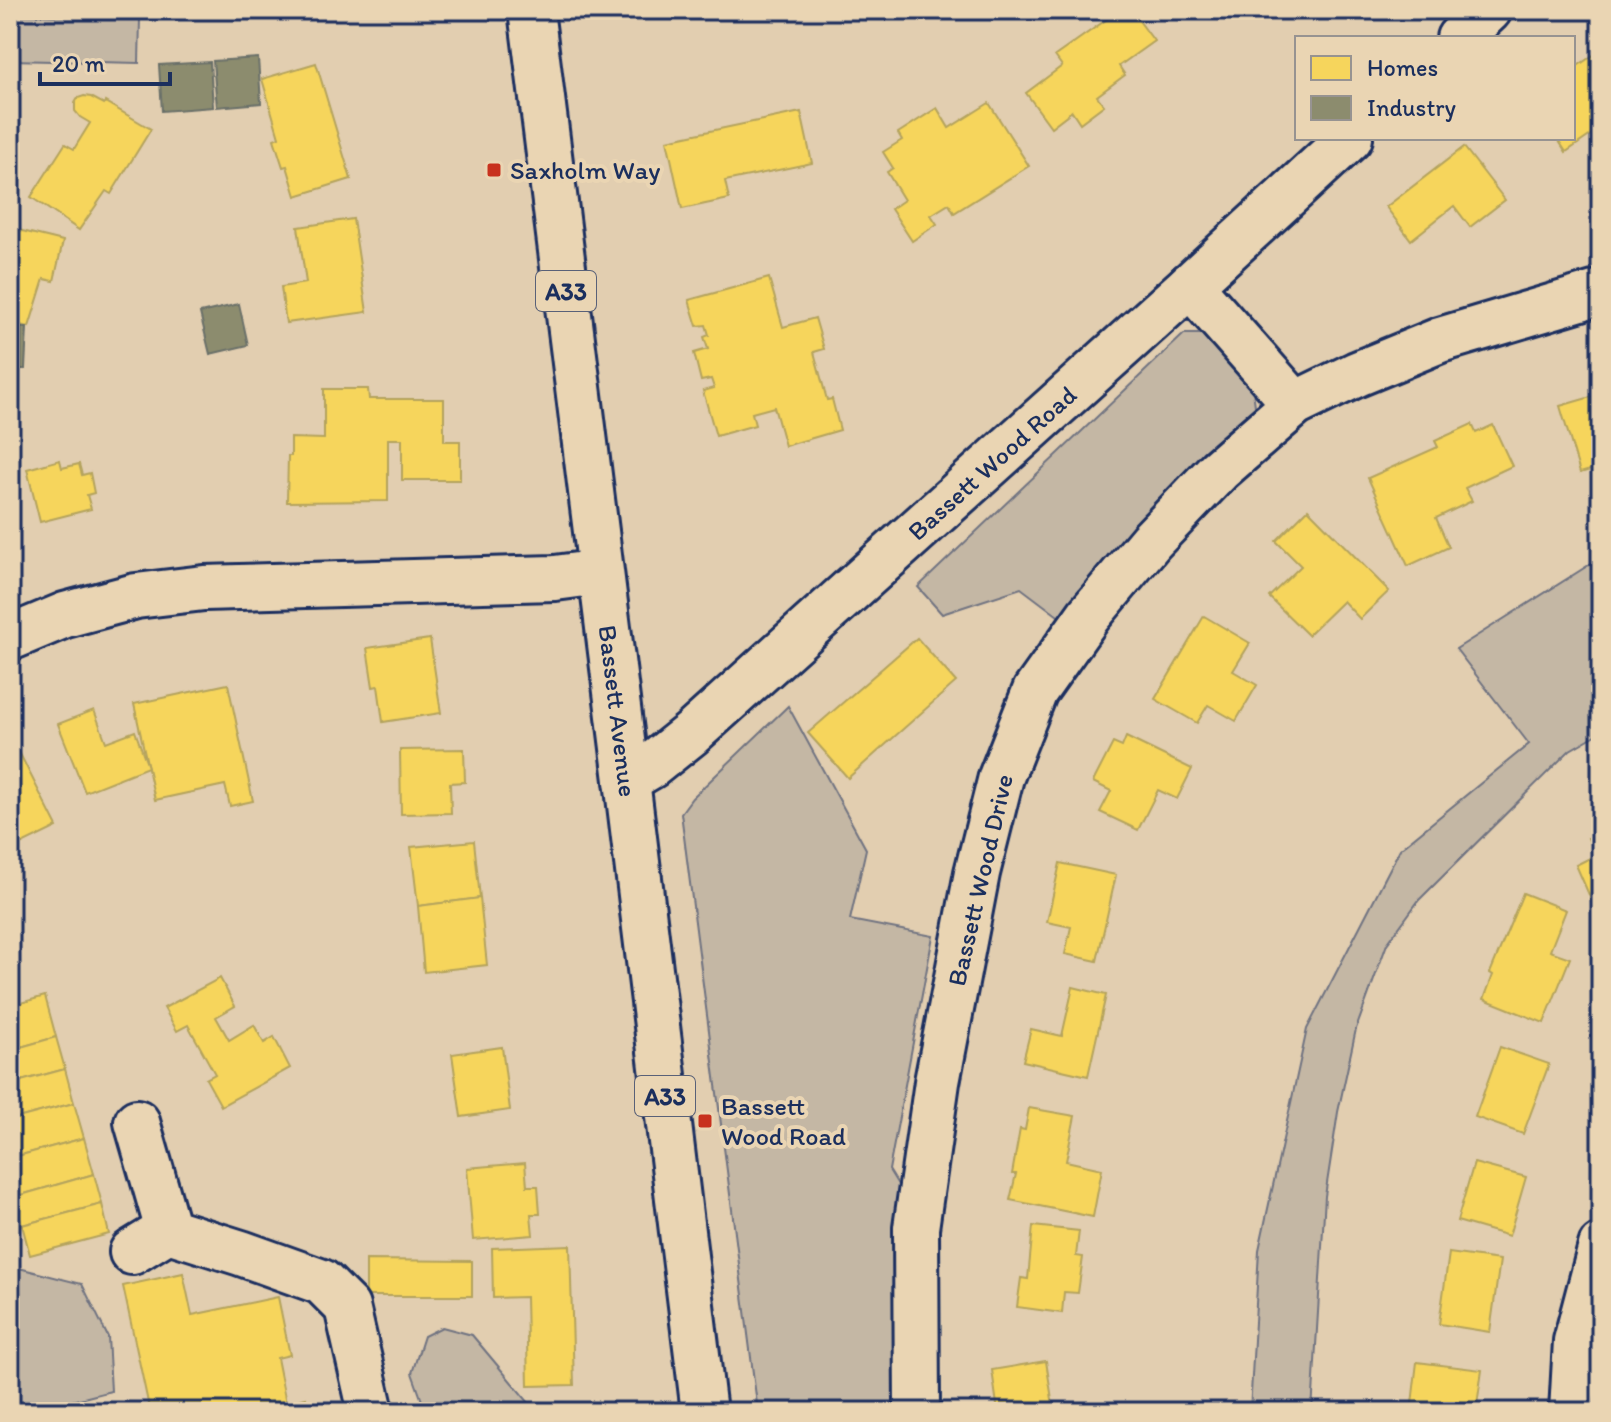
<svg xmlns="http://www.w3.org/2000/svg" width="1611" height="1422" viewBox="0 0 1611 1422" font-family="Itim,sans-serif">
	<rect width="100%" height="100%" fill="#e2ceb0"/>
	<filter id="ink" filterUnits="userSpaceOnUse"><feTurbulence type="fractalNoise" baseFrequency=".0125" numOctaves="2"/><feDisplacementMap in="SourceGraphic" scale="16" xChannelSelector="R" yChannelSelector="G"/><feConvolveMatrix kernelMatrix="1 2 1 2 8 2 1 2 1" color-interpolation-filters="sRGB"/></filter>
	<g filter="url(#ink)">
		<g fill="#c4b7a4" stroke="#707381" stroke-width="2">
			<polygon points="10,14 140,18 139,63 10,60"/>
			<polygon points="1184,334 1203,334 1253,391 1256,413 1062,619 1021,588 942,614 918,587"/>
			<polygon points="1600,558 1601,732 1570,750 1419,900 1387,944 1356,1029 1338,1112 1325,1196 1312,1412 1250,1412 1259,1250 1307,1029 1400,849 1529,744 1456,649"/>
			<polygon points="788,706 866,849 850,920 933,936 889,1170 905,1196 903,1412 758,1412 681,813 692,798"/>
			<polygon points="10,1263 15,1267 82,1284 108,1337 111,1391 60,1404 64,1412 10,1412"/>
			<polygon points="442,1327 472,1335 529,1403 637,1405 638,1412 426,1412 412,1373 424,1336"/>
		</g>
		<g fill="#f6d55c" stroke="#b4a35d" stroke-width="2">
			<polygon points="1120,10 1131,10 1154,41 1119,66 1125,75 1097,96 1104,105 1080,123 1072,111 1051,127 1026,93 1062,66 1055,56"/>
			<polygon points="1601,50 1601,128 1566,152 1557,138 1573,138 1573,69"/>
			<polygon points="316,63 351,179 296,196 287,166 283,167 274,139 279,137 262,79"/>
			<polygon points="84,96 91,97 104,104 105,102 151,129 111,194 106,191 79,230 31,197 65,144 74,149 90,123 80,117 75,111 75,103 78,98"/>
			<polygon points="989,103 1029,166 954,213 949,204 931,215 937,224 912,241 891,209 904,200 887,172 893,168 883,152 902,140 898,133 937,108 949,128"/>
			<polygon points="801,112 812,163 725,181 729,199 682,209 667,140"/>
			<polygon points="1464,147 1505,200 1470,227 1454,206 1411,240 1386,207"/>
			<polygon points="353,219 367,312 286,323 281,287 306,283 298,227"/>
			<polygon points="10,228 63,241 54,281 44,279 29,327 10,323"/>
			<polygon points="769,278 783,327 815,318 824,349 814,352 827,400 832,399 840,430 785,446 774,407 752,413 755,425 716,436 703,391 714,388 711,379 701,381 694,353 708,349 704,337 709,335 706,325 697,326 689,300"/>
			<polygon points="324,389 368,389 369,399 444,399 444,441 460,441 460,480 402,480 402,439 388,439 388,501 287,502 288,456 291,456 291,438 324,439"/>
			<polygon points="1601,394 1601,467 1580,473 1560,406"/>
			<polygon points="1472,424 1476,433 1493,425 1512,466 1465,488 1472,501 1436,518 1449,547 1408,566 1368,478 1438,447 1435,441"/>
			<polygon points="60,460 62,468 79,464 82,475 90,473 94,493 87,495 91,509 40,522 27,469"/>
			<polygon points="1308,509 1389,591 1360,619 1343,601 1308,635 1269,597 1301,566 1276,541"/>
			<polygon points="1204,616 1250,643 1233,671 1257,685 1236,721 1208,705 1197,723 1155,699"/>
			<polygon points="917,638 956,682 848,778 808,733"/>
			<polygon points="430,639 441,713 383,722 378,686 373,687 367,648"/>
			<polygon points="228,684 253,801 230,806 225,785 155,800 134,704"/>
			<polygon points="94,710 106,742 135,731 148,767 85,792 58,724"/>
			<polygon points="1126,737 1192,769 1177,799 1158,790 1138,830 1100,812 1111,791 1093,782 1113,743 1122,747"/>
			<polygon points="464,749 465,782 450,783 451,813 401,814 400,750"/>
			<polygon points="19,752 57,827 10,850 10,756"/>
			<polygon points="1601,832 1601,909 1596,911 1576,865 1596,855 1588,838"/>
			<polygon points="474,841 480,898 418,906 411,847"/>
			<polygon points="1060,863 1116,875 1097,961 1065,954 1071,927 1047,922"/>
			<polygon points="1523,893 1566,910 1550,951 1570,958 1544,1023 1484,999 1493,975 1490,973"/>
			<polygon points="480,898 487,965 424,972 418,906"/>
			<polygon points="220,978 235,1006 216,1017 229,1040 254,1025 264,1043 274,1037 290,1068 221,1106 206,1079 215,1074 188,1025 177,1031 164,1008"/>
			<polygon points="1073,987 1106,995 1088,1076 1023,1061 1031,1029 1062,1036"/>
			<polygon points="45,996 56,1037 10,1050 10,1006"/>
			<polygon points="56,1037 65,1069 10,1084 10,1050"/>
			<polygon points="502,1047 510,1110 461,1117 452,1054"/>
			<polygon points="1500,1047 1549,1064 1523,1134 1475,1117"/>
			<polygon points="65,1069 74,1103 10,1120 10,1084"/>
			<polygon points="74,1103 84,1138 10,1158 10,1120"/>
			<polygon points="1029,1108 1075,1116 1066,1161 1102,1169 1093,1217 1010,1200 1016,1174 1012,1174 1020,1129 1025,1130"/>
			<polygon points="84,1138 94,1174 14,1197 10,1183 10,1158"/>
			<polygon points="525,1163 527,1186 538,1186 540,1214 531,1214 533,1235 473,1240 467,1168"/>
			<polygon points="1474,1163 1526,1177 1509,1236 1457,1221"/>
			<polygon points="94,1174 102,1204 22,1225 14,1197"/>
			<polygon points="102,1204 109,1234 30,1255 22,1225"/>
			<polygon points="1033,1226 1079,1231 1076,1256 1083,1257 1078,1293 1064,1292 1062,1313 1017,1307 1021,1278 1028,1279"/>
			<polygon points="570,1245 574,1385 528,1386 526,1297 493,1298 492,1248"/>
			<polygon points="1449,1253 1500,1260 1490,1332 1439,1324"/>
			<polygon points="366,1260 472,1261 472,1296 366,1296"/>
			<polygon points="183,1273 192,1315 278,1297 290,1355 277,1358 286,1403 306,1398 309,1412 150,1412 123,1286"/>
			<polygon points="1046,1361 1054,1412 998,1412 992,1370"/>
			<polygon points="1417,1362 1482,1370 1476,1412 1411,1412"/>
		</g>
		<g fill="#8c8c6e" stroke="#6a7069" stroke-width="2">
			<polygon points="258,58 261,103 217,107 213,61"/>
			<polygon points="210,62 213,107 162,111 159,65"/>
			<polygon points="239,304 248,345 210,354 200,313"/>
			<polygon points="10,327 27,328 25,369 10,369"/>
		</g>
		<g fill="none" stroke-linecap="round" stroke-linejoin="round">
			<g stroke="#1b2f5e" stroke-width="50">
				<g id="minor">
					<polyline points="1459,38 1489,10"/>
					<polyline points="1190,285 1295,404"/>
					<polyline points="10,638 65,615 136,596 204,588 555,578 600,572"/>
					<polyline points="627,780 651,766 691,734 1190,285 1350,138"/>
					<polyline points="137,1122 168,1230 241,1253 322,1282 347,1307 371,1412"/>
					<polyline points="132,1252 168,1230"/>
					<polyline points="917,1412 916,1228 937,1082 977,873 1001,777 1035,691 1089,615 1151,541 1219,470 1295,404 1357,374 1440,340 1601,292"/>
					<polyline points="1572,1412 1576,1341 1601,1246"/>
				</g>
			</g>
			<g stroke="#1b2f5e" stroke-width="50">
				<polyline id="major" points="531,10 627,780 704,1412"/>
			</g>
			<use href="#minor" stroke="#ead5b3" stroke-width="44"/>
			<use href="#major" stroke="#ead5b3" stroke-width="44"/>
		</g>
	</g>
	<g fill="#c8321e" stroke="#ead5b3" stroke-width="3">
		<rect x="486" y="162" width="16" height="16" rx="4"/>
		<rect x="697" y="1113" width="16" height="16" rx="4"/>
	</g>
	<g text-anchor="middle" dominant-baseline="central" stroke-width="8" stroke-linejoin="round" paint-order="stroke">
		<g fill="#ead5b3" stroke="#596178" stroke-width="2">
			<rect x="536" y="271" width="60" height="40" rx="6"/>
			<rect x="635" y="1076" width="60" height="40" rx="6"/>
		</g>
		<g font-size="24" font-weight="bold" fill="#1b2f5e">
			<text x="566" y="291">A33</text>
			<text x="665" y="1096">A33</text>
		</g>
		<g font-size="26" fill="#1b2f5e" stroke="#ead5b3" text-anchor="start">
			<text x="510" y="170">Saxholm Way</text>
			<text x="721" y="1106">Bassett<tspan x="721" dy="30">Wood Road</tspan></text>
		</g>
		<g font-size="26" fill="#1b2f5e" stroke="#ead5b3">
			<text transform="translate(992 463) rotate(-42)">Bassett Wood Road</text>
			<text transform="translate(618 711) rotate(83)">Bassett Avenue</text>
			<text transform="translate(980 880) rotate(-77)">Bassett Wood Drive</text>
		</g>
	</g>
	<rect width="1611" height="1422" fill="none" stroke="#ead5b3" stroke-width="40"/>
	<rect x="20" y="20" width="1571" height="1382" fill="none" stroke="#1b2f5e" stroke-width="3" filter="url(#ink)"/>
	<rect x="1295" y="36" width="280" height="104" fill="#ead5b3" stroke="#979391" stroke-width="2"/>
	<rect x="1311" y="56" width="40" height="24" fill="#f6d55c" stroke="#979391" stroke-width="2"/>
	<text x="1367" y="76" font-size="24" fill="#1b2f5e">Homes</text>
	<rect x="1311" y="96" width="40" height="24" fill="#8c8c6e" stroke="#979391" stroke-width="2"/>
	<text x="1367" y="116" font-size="24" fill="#1b2f5e">Industry</text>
	<path d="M40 72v12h130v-12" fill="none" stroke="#1b2f5e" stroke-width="4"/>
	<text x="52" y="72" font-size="24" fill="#1b2f5e" stroke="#ead5b3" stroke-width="6" paint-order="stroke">20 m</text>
</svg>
